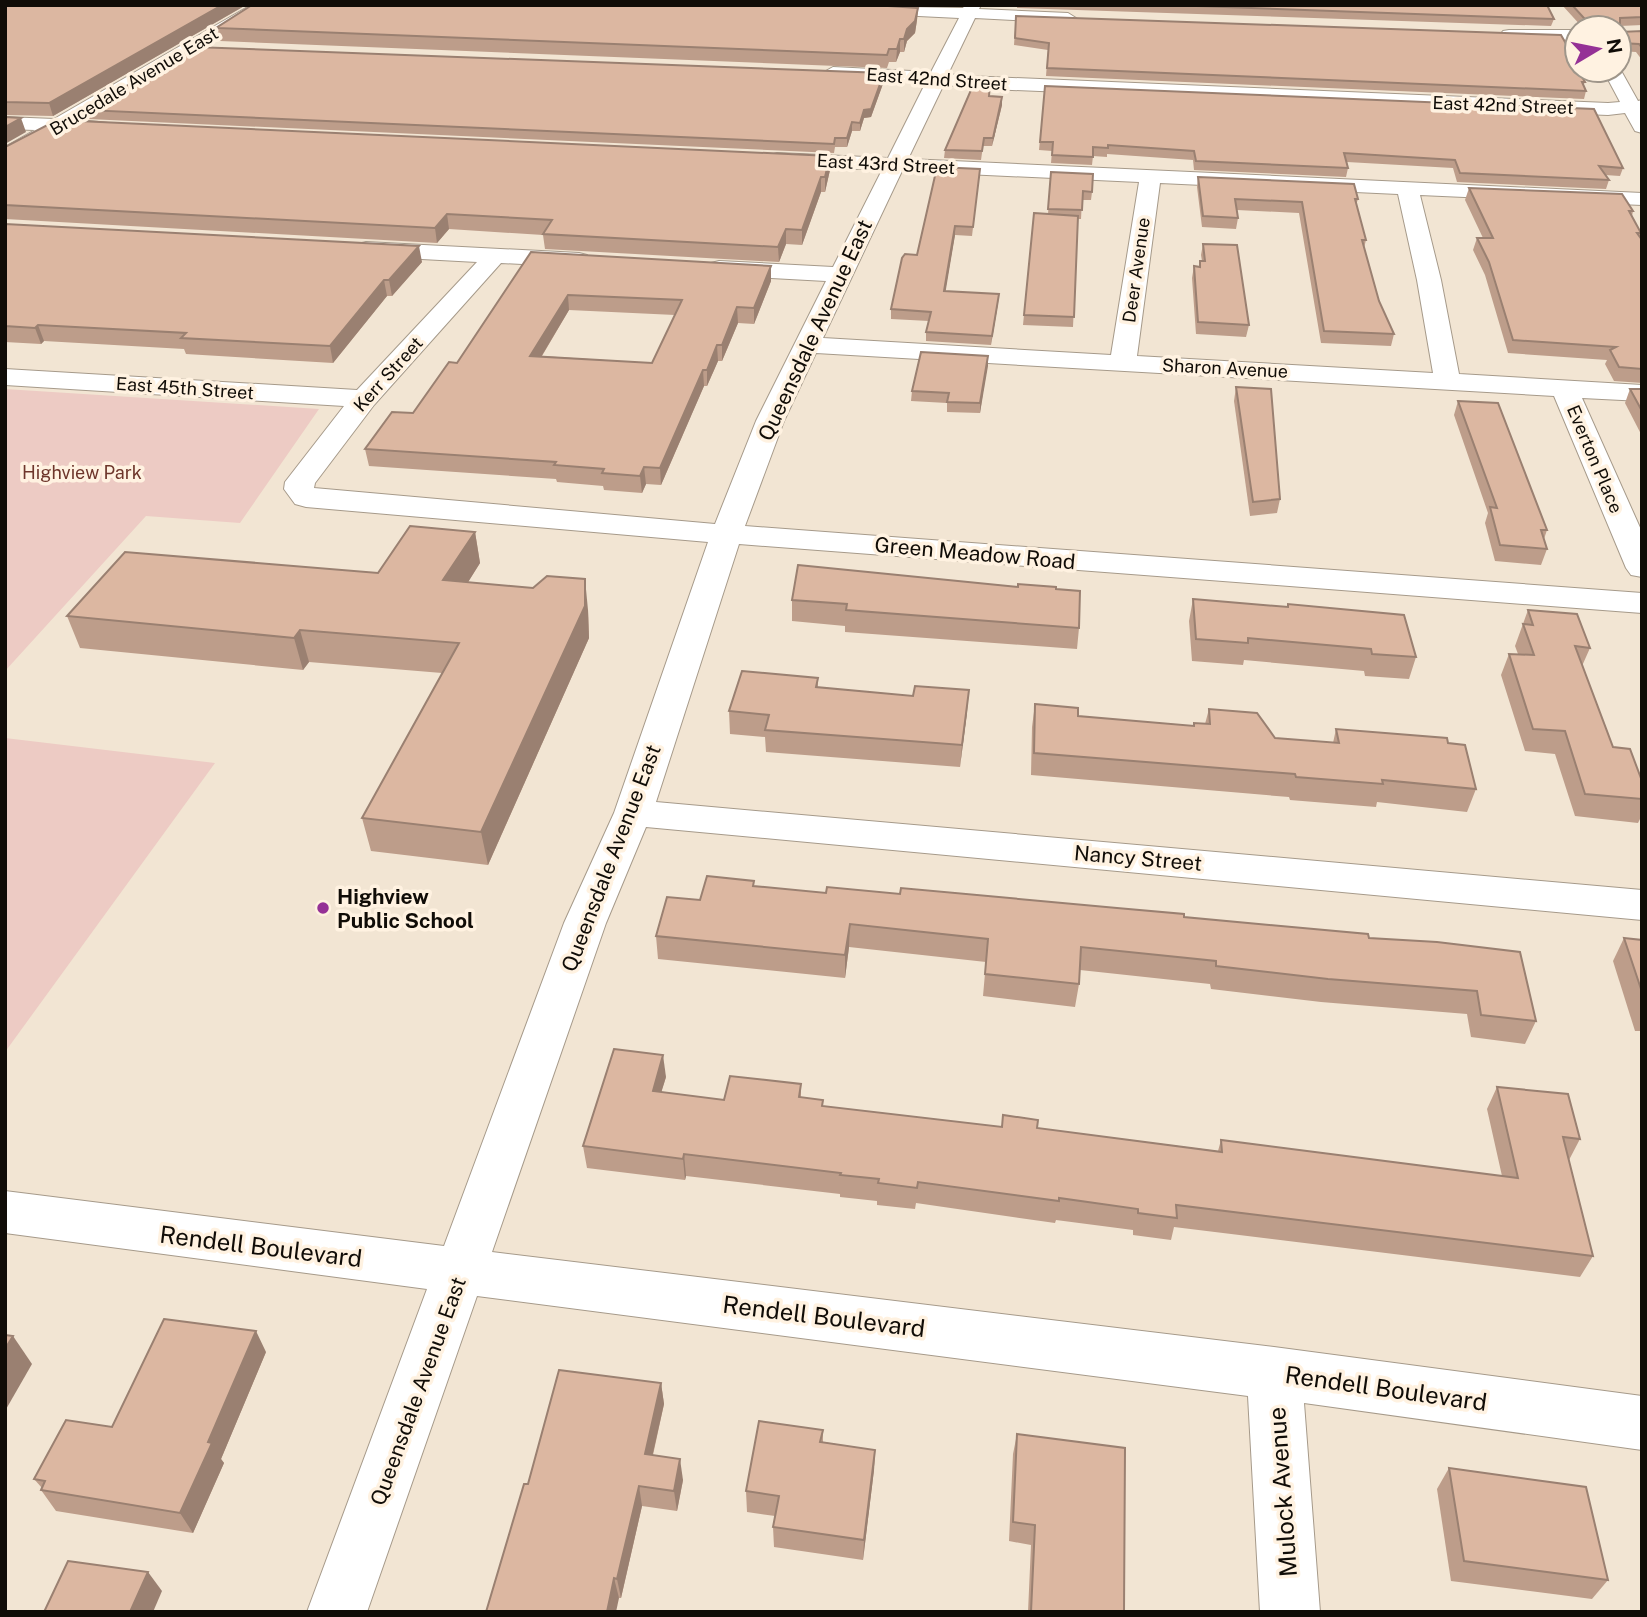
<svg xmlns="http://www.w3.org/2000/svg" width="1647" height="1617" viewBox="0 0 1647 1617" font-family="'Public Sans',sans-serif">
	<rect width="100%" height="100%" fill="#f2e5d3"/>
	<g fill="#edcbc4">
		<polygon points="5,389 319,409 240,523 146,516 5,671"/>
		<polygon points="5,738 215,763 5,1052"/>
	</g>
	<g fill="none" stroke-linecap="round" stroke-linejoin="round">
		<g stroke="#a69a8a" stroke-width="2">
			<g id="minor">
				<polygon points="251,5 271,5 80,120 108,123 111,127 108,131 61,131 5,162 5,147 35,130 5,129 5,117 54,119"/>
				<path d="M789,5L963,8L965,5H981L979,9L1068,13L1076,18L1068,23L975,18L948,74L966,76L1608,103L1620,102L1603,70H1619V67L1638,101L1642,100V133L1635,131L1625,113L1608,115L966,88L944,84L908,159L1642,193V205L1420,195L1441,280L1459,374L1642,385V401L1582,398L1642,532V577L1631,575L1626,568L1554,396L816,353L784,421L745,526L1642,593V613L739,544L656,802L1642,890V920L646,827L606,923L492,1252L1274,1347L1642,1396V1450L1304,1403L1320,1612H1260L1248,1396L477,1296L367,1612H307L427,1289L5,1233V1191L444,1246L564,923L614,813L708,542L306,507L295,504L284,489L285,482L344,406L5,385V369L357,390L477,262L366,256L358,254L355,249L358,244L366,242L579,253L587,255L591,260L587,265L579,267L501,263L374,405L315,483L314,488L715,524L756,421L826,281L719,275L711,273L707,268L711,263L719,261L833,267L882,170L777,165L770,163L767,159L770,155L777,153L888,158L926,82L833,77L824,72L833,67L931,72L959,18L797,10ZM902,171L1139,182L1111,355L823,338ZM1160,183L1398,194L1417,280L1433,373L1137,356Z"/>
				<polygon points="1509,30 1577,30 1577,40 1503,39 1500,35 1503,31"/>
			</g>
		</g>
		<use href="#minor" fill="#fff" fill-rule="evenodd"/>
	</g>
	<g fill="#bd9d8a" fill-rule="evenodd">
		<polygon points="5,5 246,5 53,116 5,115"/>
		<polygon points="1017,5 1547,5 1554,19 1551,26 1017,8"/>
		<polygon points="1562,5 1642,5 1642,25 1620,26 1620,32 1642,31 1642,60 1636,52 1619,51 1619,28 1583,28"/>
		<polygon points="918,8 917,20 915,33 907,41 904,52 900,52 896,62 889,62 887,68 220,41 216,28"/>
		<polygon points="1016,16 1569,49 1568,52 1585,82 1583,86 1586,91 1584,99 1046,76 1048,50 1014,45"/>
		<polygon points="884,81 871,117 864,118 860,131 852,131 847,147 835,147 834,153 88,119 85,110"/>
		<polygon points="1045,86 1623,168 1620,176 1605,175 1609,180 1606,189 1457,182 1453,168 1347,162 1348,168 1346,177 1194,170 1193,160 1107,154 1107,157 1093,156 1092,165 1051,163 1052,151 1039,150"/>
		<polygon points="989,96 1002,97 1002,105 992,146 983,146 981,160 944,158 945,150"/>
		<polygon points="5,147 830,170 825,192 821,192 802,245 786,244 779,262 545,249 543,235 449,229 437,243 5,219"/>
		<polygon points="1051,172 1092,192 1091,200 1082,200 1081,219 1078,219 1073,327 1023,325 1034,213 1048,214"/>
		<polygon points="979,177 972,236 955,235 945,291 998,303 991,345 926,341 926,332 929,321 891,319 891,309 917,255"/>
		<polygon points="1198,177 1358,199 1356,205 1366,240 1364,248 1379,301 1394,334 1391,346 1321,343 1299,213 1237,210 1238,218 1236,229 1202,227 1197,187"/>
		<polygon points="1469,188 1633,211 1632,216 1641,233 1640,237 1642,240 1642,383 1614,381 1605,364 1607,360 1508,353 1485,275 1473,250 1477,238 1483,238 1465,200"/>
		<polygon points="5,224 422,262 392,296 387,296 333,363 186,354 184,349 44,341 41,344 5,342"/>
		<polygon points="1203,244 1249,325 1246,337 1196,334 1192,278 1194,266 1199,267 1200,261 1202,261 1201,255"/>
		<path d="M531,252L771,281L754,324L738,323L722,361H718L707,386H704L661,485L646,484L642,493L604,490L603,486L557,482L556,479L369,466L365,449L413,413L457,363ZM569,310L675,315L652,363L542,356Z"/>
		<polygon points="988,356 980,413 947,412 947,403 911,401 912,391"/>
		<polygon points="1236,387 1280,499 1277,513 1250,516 1234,401"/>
		<polygon points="1630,389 1642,389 1642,436 1625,403"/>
		<polygon points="1458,401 1547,530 1544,539 1547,549 1541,565 1495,561 1485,523 1488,513 1454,415"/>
		<polygon points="475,532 480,563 468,582 588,610 589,638 488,865 371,851 362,818 442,673 309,662 303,670 80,648 67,616 378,573"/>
		<polygon points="1018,587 1056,589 1079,628 1077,649 845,632 845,626 792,621 792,600"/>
		<polygon points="1193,599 1287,607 1288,604 1416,657 1409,679 1365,676 1364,671 1244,660 1243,665 1192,661 1189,621"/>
		<polygon points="1528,610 1590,648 1582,666 1613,747 1642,781 1642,815 1638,823 1575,816 1555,754 1525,751 1501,675 1509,654 1518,654 1515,646"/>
		<polygon points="818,678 818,687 967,712 960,767 766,752 765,737 730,734 729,711"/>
		<polygon points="1035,704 1078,716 1193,726 1194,723 1205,724 1209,709 1275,738 1333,743 1336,729 1448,743 1476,789 1467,812 1377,802 1376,807 1290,800 1289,797 1031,775 1032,727"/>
		<polygon points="754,886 826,893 900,894 1184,917 1369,938 1536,1021 1525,1044 1471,1037 1467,1014 1321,1002 1211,989 1210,984 1080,970 1079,984 1075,1007 983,996 986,962 849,947 845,978 658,959 656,936 700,900"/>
		<polygon points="1624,938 1642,940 1642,1031 1635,1031 1613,961"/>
		<polygon points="666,1077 661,1092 724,1100 801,1084 801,1097 823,1106 1001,1127 1037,1128 1218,1151 1221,1140 1502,1176 1487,1109 1497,1087 1580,1139 1569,1160 1593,1256 1580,1277 1174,1227 1171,1240 1133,1235 1133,1230 1056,1220 1055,1223 916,1203 915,1209 877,1205 877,1201 840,1197 840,1194 686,1176 685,1180 587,1168 583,1146"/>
		<polygon points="266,1352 221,1459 224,1463 193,1533 56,1511 41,1490 42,1488 34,1479 112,1427"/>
		<polygon points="661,1383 664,1404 653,1455 683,1480 677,1511 642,1506 621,1598 619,1598 528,1484"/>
		<polygon points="823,1430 823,1442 875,1450 874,1470 863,1560 774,1547 773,1527 775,1516 747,1512 746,1491"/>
		<polygon points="1017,1434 1124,1612 1028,1612 1031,1545 1009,1541 1013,1454"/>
		<polygon points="1449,1468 1608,1580 1592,1599 1451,1581 1437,1489"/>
	</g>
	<g fill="#9a8071">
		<polygon points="222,5 246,5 53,116 49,103"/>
		<polygon points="918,8 917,20 915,33 907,41 904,52 904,39 907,29"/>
		<polygon points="900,39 900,52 896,62 897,49"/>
		<polygon points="884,73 884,81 871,117 864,118 860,131 860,123 864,110"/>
		<polygon points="1002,97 1002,105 992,146 993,138"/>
		<polygon points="21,118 26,132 5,144 5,127"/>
		<polygon points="852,122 852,131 847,147 847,138"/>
		<polygon points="830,156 830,170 825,192 825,177"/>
		<polygon points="821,177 821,192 802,245 802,230"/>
		<polygon points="447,214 449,229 437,243 435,228"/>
		<polygon points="955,226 955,235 944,301 944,291"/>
		<polygon points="786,229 786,244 779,262 778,247"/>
		<polygon points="419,246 422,262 392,296 389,280"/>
		<polygon points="771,266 771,281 754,324 754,308"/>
		<polygon points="384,280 387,296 333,363 330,346"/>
		<polygon points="999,294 998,303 991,345 992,336"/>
		<polygon points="568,295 569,310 532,372 530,356"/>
		<polygon points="737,307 738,323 722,361 722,345"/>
		<polygon points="38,325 44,341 41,344 35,328"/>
		<polygon points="717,345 718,361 707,386 707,370"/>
		<polygon points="988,356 988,366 980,413 980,403"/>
		<polygon points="703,370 704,386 661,485 660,468"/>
		<polygon points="644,467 646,484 642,493 640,476"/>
		<polygon points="475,532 480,563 450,611 443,580"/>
		<polygon points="585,579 588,610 589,638 488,865 481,832"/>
		<polygon points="300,630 309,662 303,670 294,638"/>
		<polygon points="969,690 967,712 960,767 962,745"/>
		<polygon points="850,924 849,947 845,978 845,955"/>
		<polygon points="663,1055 666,1077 655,1113 653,1091"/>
		<polygon points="684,1154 686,1176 685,1180 683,1159"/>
		<polygon points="256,1331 266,1352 221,1459 224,1463 193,1533 180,1513 208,1442"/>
		<polygon points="13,1336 32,1364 5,1411 5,1349"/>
		<polygon points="661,1383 664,1404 648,1475 645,1454"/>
		<polygon points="875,1450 874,1470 863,1560 864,1540"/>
		<polygon points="680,1459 683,1480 677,1511 674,1491"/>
		<polygon points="639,1486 642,1506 621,1598 617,1579"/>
		<polygon points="148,1572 162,1591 153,1612 130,1612"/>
		<polygon points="614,1578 619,1598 616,1612 607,1612"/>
	</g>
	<g fill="#dcb7a1" stroke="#9a8071" stroke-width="2" fill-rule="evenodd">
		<polygon points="5,5 222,5 49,103 5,102"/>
		<polygon points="252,5 873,5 918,8 915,21 907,29 904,39 900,39 897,49 889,49 887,55 216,28"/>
		<polygon points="1169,5 1547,5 1554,19"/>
		<polygon points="1572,5 1642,5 1642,17 1620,18 1620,32 1642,31 1642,48 1639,44 1619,43 1619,28 1593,28"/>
		<polygon points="1016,16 1561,35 1569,49 1566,49 1585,82 1582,82 1586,91 1047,68 1049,43 1015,38"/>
		<polygon points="194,47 884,73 871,109 864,110 860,123 852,122 847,138 835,138 834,144 85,110"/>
		<polygon points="974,83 990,84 989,96 1002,97 993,138 984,138 982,151 945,150"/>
		<polygon points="1045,86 1594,109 1623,168 1599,166 1609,180 1460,173 1455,160 1344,153 1348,168 1196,161 1194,151 1108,145 1108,148 1093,147 1093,157 1052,155 1053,142 1040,142"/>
		<polygon points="5,117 21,118 5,127"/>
		<polygon points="57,120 830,156 825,177 821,177 802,230 786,229 778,247 543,234 552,220 447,214 435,228 5,205 5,147"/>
		<polygon points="937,167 980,169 973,227 955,226 944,291 999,294 992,336 926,332 931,312 891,309 902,258 905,254 917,255"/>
		<polygon points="1051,172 1093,174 1092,192 1083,191 1082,210 1048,209"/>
		<polygon points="1198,177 1354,184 1358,199 1355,199 1366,240 1362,240 1379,301 1394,334 1324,331 1302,202 1235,199 1238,218 1203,216"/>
		<polygon points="1469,188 1622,194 1633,211 1629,211 1641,233 1637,233 1642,240 1642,369 1619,367 1610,350 1616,347 1513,340 1489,262 1477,238 1493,238"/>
		<polygon points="1034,213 1078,216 1074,317 1024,315"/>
		<polygon points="5,224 419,246 389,280 384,280 330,346 181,338 186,333 38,325 35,328 5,326"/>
		<polygon points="1203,244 1237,245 1249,325 1198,322 1194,266 1200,267 1200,261 1205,261"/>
		<path d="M531,252L771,266L754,308L737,307L722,345H717L707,370H703L660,468L644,467L640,476L602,473L604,469L554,465L556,462L365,449L392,412L413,413L449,362L457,363ZM568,295L682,300L652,363L530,356Z"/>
		<polygon points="921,352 988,356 980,403 947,402 949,393 912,391"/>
		<polygon points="1236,387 1271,389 1280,499 1253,502"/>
		<polygon points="1630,389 1642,389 1642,411"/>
		<polygon points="1458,401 1498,403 1547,530 1541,530 1547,549 1500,545 1490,507 1497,508"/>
		<polygon points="410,526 475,532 443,580 533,588 547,576 585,579 585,606 481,832 362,818 459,643 300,630 294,638 67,616 125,552 378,573"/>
		<polygon points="798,565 1018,587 1018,584 1056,587 1056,589 1080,591 1079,628 846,610 847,604 792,600"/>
		<polygon points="1193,599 1288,607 1288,604 1404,615 1416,657 1372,654 1371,649 1248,638 1248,643 1196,639"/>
		<polygon points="1528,610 1577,614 1590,648 1575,646 1613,747 1630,749 1642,781 1642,799 1585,794 1565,731 1533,729 1509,654 1534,655 1523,624 1533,625"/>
		<polygon points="742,671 818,678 816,687 913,696 915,686 969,690 962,745 765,730 769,715 729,711"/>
		<polygon points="1035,704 1078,708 1078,716 1194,726 1194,723 1210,724 1209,709 1257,713 1275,738 1339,743 1336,729 1447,738 1448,743 1465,745 1476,789 1382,780 1383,784 1296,777 1295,774 1034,753"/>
		<polygon points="707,876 754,881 753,886 826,893 827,887 900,894 901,888 1117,908 1184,914 1184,917 1368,934 1369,938 1437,942 1520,952 1536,1021 1481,1015 1477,991 1328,979 1216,966 1216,961 1081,947 1079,984 985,974 988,939 850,924 845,955 656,936 667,897 700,900"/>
		<polygon points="1624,938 1642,940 1642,992"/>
		<polygon points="614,1049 663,1055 653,1091 724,1100 730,1076 801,1084 799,1097 823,1100 822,1106 1002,1127 1003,1115 1038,1120 1037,1128 1222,1152 1221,1140 1518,1178 1497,1087 1568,1094 1580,1139 1563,1137 1593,1256 1176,1205 1177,1218 1138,1213 1138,1209 1059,1198 1059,1201 918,1182 917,1188 878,1183 879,1179 840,1175 841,1173 684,1154 683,1159 583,1146"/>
		<polygon points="164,1319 256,1331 208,1442 212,1443 180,1513 41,1490 45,1481 34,1479 66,1420 112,1427"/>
		<polygon points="5,1335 13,1336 5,1349"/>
		<polygon points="559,1370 661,1383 645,1454 680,1459 674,1491 639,1486 617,1579 614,1578 607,1612 486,1612 524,1484 528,1484"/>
		<polygon points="759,1421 823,1430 820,1442 875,1450 864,1540 773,1527 779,1496 746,1491"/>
		<polygon points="1017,1434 1125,1448 1124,1612 1031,1612 1035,1525 1013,1522"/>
		<polygon points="1449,1468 1586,1487 1608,1580 1464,1561"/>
		<polygon points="68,1561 148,1572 130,1612 44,1612"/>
	</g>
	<circle fill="#953196" stroke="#fff2e1" stroke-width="2.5" cx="323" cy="908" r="7"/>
	<g text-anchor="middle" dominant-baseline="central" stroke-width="7" stroke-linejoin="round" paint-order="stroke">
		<g font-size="18" fill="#100c07" stroke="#fff2e1">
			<text transform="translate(937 79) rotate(4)">East 42nd Street</text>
			<text transform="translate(134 81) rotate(-31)">Brucedale Avenue East</text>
			<text transform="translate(1503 105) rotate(2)">East 42nd Street</text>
			<text transform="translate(886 164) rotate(3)">East 43rd Street</text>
			<text transform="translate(1136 270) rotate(-82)">Deer Avenue</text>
			<text transform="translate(1225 368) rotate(3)">Sharon Avenue</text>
			<text transform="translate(388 374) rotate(-48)">Kerr Street</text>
			<text transform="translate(185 388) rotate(4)">East 45th Street</text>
			<text transform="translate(1595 459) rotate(67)">Everton Place</text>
		</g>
		<g font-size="18" fill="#6e362b" stroke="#fff2e1">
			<text x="82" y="472">Highview Park</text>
		</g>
		<g font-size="21" fill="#100c07" stroke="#fff2e1">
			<text transform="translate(815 330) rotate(-65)">Queensdale Avenue East</text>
			<text transform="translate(975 553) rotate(5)">Green Meadow Road</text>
			<text transform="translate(611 858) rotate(-69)">Queensdale Avenue East</text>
			<text transform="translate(1138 858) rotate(5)">Nancy Street</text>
			<text transform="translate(418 1391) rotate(-70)">Queensdale Avenue East</text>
		</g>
		<g font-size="21" font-weight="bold" fill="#100c07" stroke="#fff2e1" text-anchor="start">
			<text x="337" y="896">Highview<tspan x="337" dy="24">Public School</tspan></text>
		</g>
		<g font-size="24" fill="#100c07" stroke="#fff2e1">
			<text transform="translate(261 1246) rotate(7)">Rendell Boulevard</text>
			<text transform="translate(824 1316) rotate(7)">Rendell Boulevard</text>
			<text transform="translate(1386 1388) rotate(8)">Rendell Boulevard</text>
			<text transform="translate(1282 1492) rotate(-94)">Mulock Avenue</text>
		</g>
	</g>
	<rect width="1647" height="1617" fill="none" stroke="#100c07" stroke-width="14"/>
	<g transform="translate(1598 49) rotate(80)"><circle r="33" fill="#fff2e1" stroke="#9f968a" stroke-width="2"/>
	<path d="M0-5L12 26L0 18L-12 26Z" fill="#953196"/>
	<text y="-10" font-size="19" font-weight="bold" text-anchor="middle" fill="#100c07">N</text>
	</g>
</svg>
